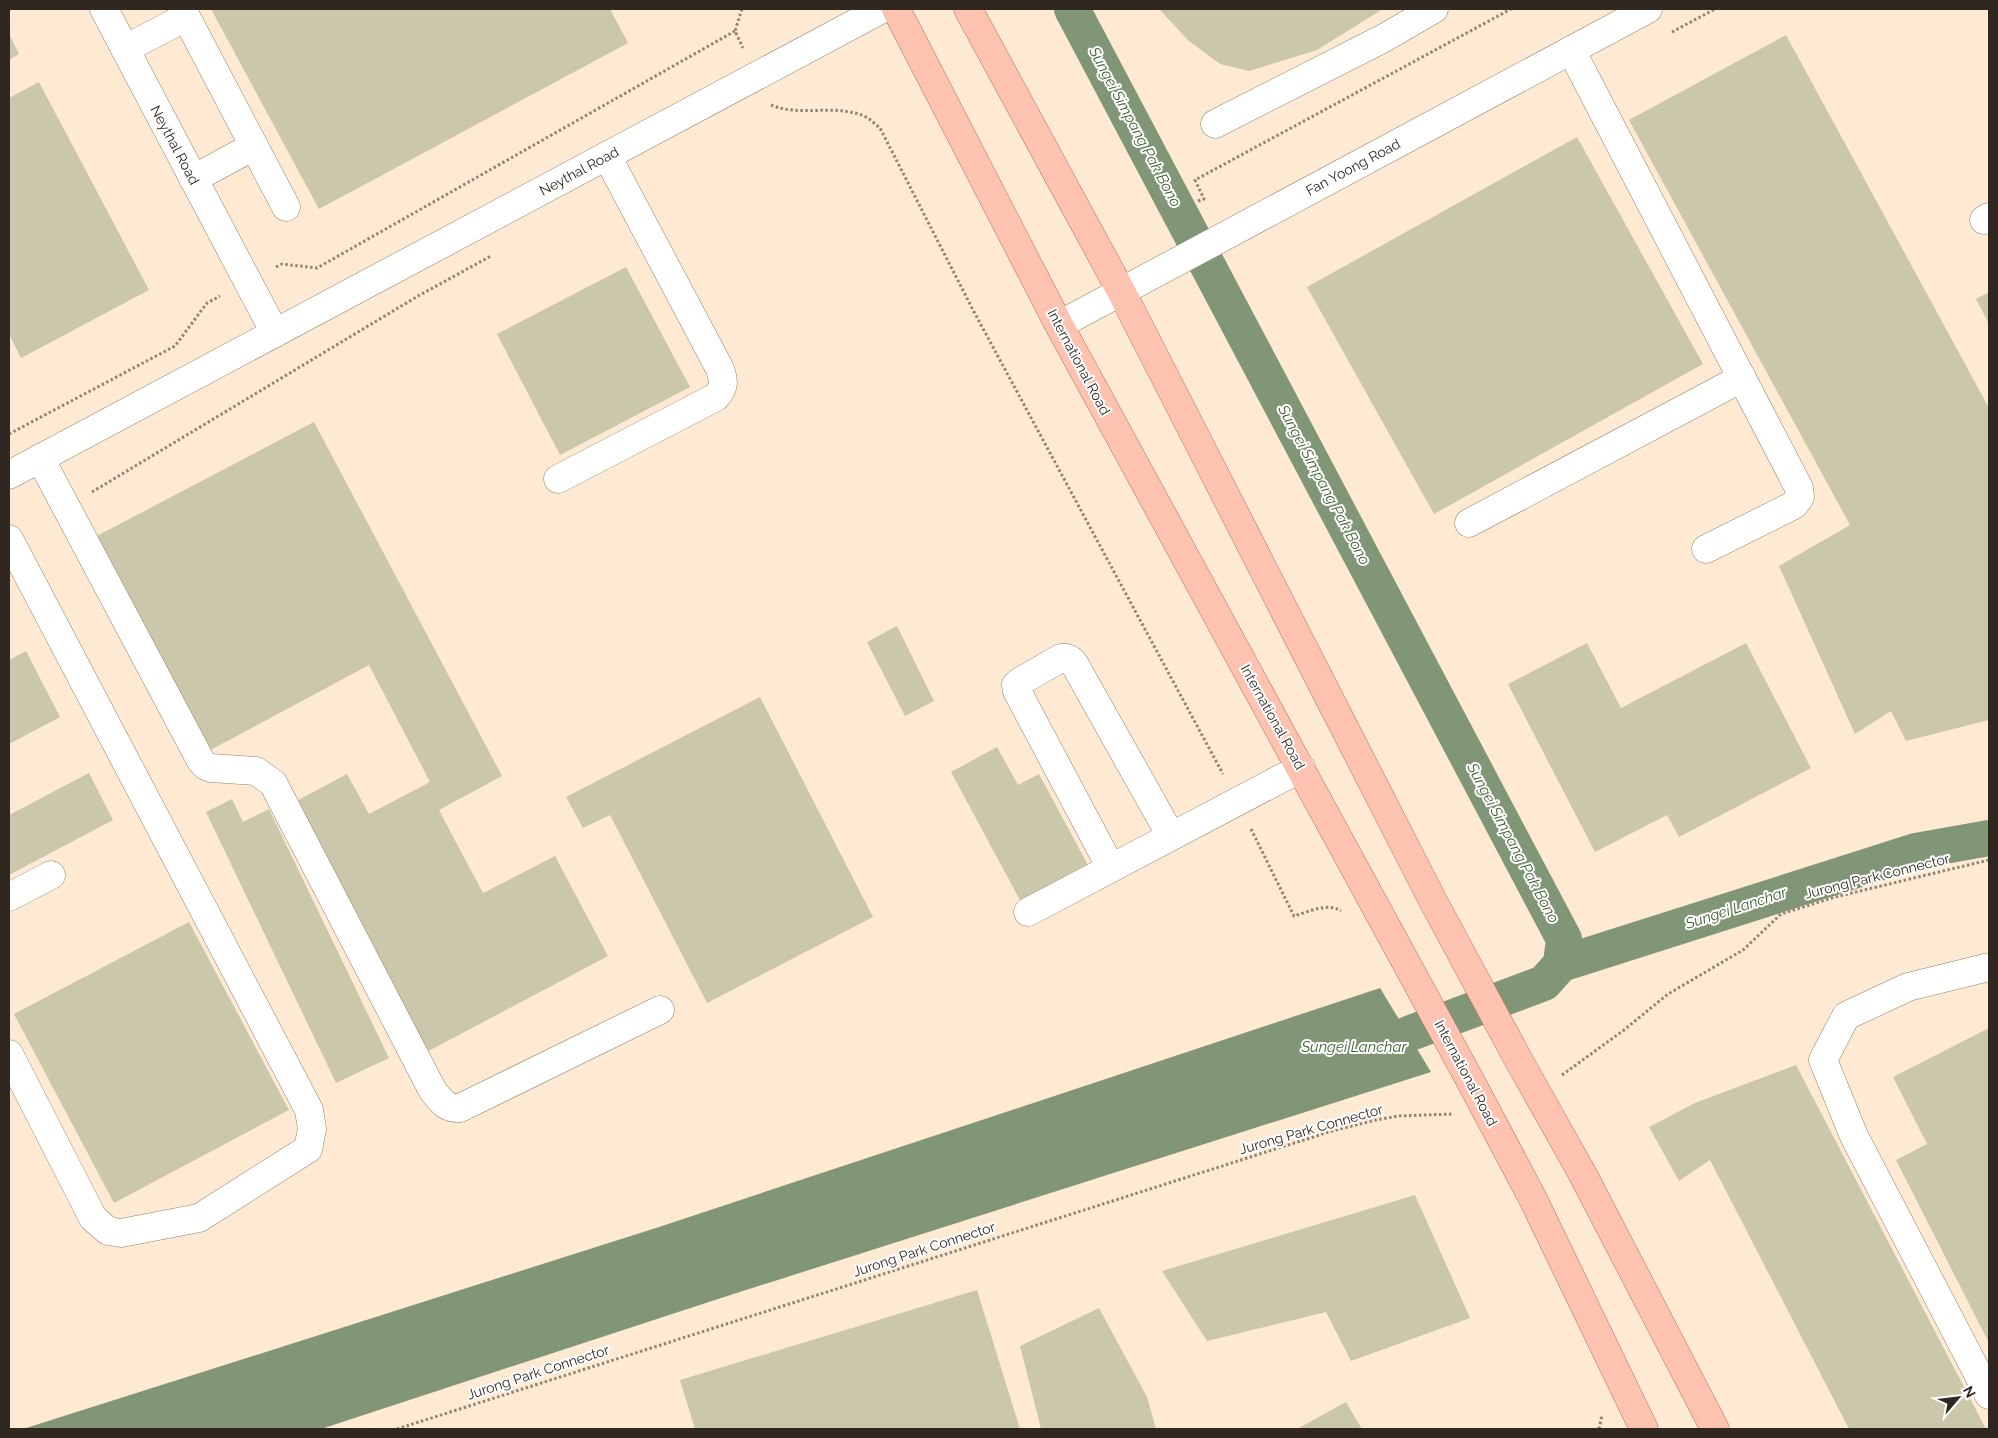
<svg xmlns="http://www.w3.org/2000/svg" width="1998" height="1438" viewBox="0 0 1998 1438" font-family="Raleway,sans-serif">
	<rect width="100%" height="100%" fill="#feead2"/>
	<polygon fill="#809676" points="1380,988 1431,1072 718,1299 321,1429 23,1429 659,1227"/>
	<g fill="none" stroke-linecap="round" stroke-linejoin="round">
		<g stroke="#809676" stroke-width="36">
			<polyline points="1072,9 1564,939 1561,964"/>
			<polyline points="1408,1034 1544,983 1561,964 1916,851 1989,838"/>
		</g>
	</g>
	<g fill="#cac7ab">
		<polygon points="211,9 610,9 628,43 319,209"/>
		<polygon points="1159,9 1383,9 1317,50 1249,71 1220,64 1189,41"/>
		<polygon points="9,34 19,54 9,60"/>
		<polygon points="1786,35 1989,408 1989,720 1906,741 1891,711 1855,734 1779,566 1850,525 1629,120"/>
		<polygon points="39,82 149,290 21,358 9,334 9,98"/>
		<polygon points="1577,137 1703,364 1434,514 1307,287"/>
		<polygon points="626,267 690,387 560,455 497,334"/>
		<polygon points="1989,292 1989,324 1976,299"/>
		<polygon points="314,422 502,776 439,810 483,893 555,856 608,956 419,1056 287,806 347,774 369,814 430,782 369,665 205,753 91,539"/>
		<polygon points="897,626 934,701 905,716 867,642"/>
		<polygon points="1587,643 1621,708 1746,643 1811,768 1679,837 1667,815 1595,852 1508,684"/>
		<polygon points="26,651 60,717 9,744 9,660"/>
		<polygon points="760,697 873,917 707,1003 610,815 583,828 566,797"/>
		<polygon points="997,747 1018,785 1039,774 1088,865 1021,902 951,772"/>
		<polygon points="89,773 113,820 9,875 9,815"/>
		<polygon points="232,799 243,822 269,809 389,1058 336,1083 206,812"/>
		<polygon points="189,922 289,1110 114,1203 14,1014"/>
		<polygon points="1989,1028 1989,1343 1896,1160 1927,1144 1893,1077"/>
		<polygon points="1796,1065 1986,1429 1849,1429 1710,1160 1679,1181 1649,1127 1695,1103"/>
		<polygon points="1415,1195 1470,1318 1351,1361 1326,1312 1207,1341 1162,1271"/>
		<polygon points="977,1290 1020,1429 695,1429 680,1380"/>
		<polygon points="1099,1308 1147,1397 1156,1429 1041,1429 1020,1346"/>
		<polygon points="1346,1402 1362,1429 1297,1429"/>
	</g>
	<g fill="none" stroke-linecap="round" stroke-linejoin="round">
		<g stroke="#93816c" stroke-width="29">
			<g id="minor">
				<polyline points="104,9 275,333"/>
				<polyline points="182,9 286,207"/>
				<polyline points="125,49 186,17"/>
				<polyline points="1571,50 1799,488 1800,497 1794,505 1706,549"/>
				<polyline points="1215,124 1384,38 1434,9"/>
				<polyline points="193,179 254,146"/>
				<polyline points="1984,220 1989,217"/>
				<polyline points="1059,325 1648,9"/>
				<path d="M40,458L201,761L206,766L211,768L256,771L273,783L433,1091C441,1101 446,1109 460,1108L660,1010"/>
				<polyline points="9,475 882,9"/>
				<path d="M558,479L716,397C725,387 724,381 720,369L607,156"/>
				<polyline points="1469,523 1742,378"/>
				<polyline points="9,539 309,1110 312,1129 308,1149 199,1218 121,1233 108,1231 93,1218 9,1054"/>
				<path d="M1111,868L1017,691L1016,685L1021,681L1061,658C1068,657 1071,659 1075,665L1171,836"/>
				<polyline points="9,897 51,875"/>
				<polyline points="1028,912 1301,768"/>
				<polyline points="1989,967 1908,987 1846,1016 1823,1060 1854,1136 1989,1395"/>
			</g>
		</g>
		<g stroke="#b4715b" stroke-width="29">
			<g id="major">
				<polyline points="896,9 1059,325 1471,1082 1533,1199 1644,1429"/>
				<polyline points="968,9 1121,291 1432,899 1518,1059 1582,1173 1715,1429"/>
			</g>
		</g>
		<g stroke="#928475" stroke-width="3" stroke-dasharray="2.5 2.5" stroke-linecap="butt">
			<polyline points="742,9 735,31 743,48"/>
			<polyline points="1672,32 1715,9"/>
			<path d="M771,105C802,118 838,102 868,118C872,121 876,125 880,128L973,310L1223,774"/>
			<polyline points="1198,201 1204,199 1195,180 1511,9"/>
			<polyline points="276,267 282,264 317,268 735,31"/>
			<polyline points="9,434 175,346 207,303 220,296"/>
			<polyline points="92,492 418,296 491,256"/>
			<path d="M1251,829L1294,916C1308,912 1328,902 1341,911"/>
			<polyline points="1562,1075 1624,1030 1668,994 1743,950 1781,914 1835,897 1989,860"/>
			<polyline points="397,1429 1332,1131 1376,1120 1398,1116 1453,1114"/>
			<polyline points="1599,1429 1602,1415"/>
		</g>
		<use href="#minor" stroke="#fff" stroke-width="28"/>
		<use href="#major" stroke="#fdc2b0" stroke-width="28"/>
	</g>
	<g text-anchor="middle" dominant-baseline="central" stroke-width="4" stroke-linejoin="round" paint-order="stroke">
		<g font-size="14" fill="#302820" stroke="#fff">
			<text transform="translate(175 145) rotate(62)">Neythal Road</text>
			<text transform="translate(1353 167) rotate(-28)">Fan Yoong Road</text>
			<text transform="translate(579 171) rotate(-28)">Neythal Road</text>
			<text transform="translate(1079 362) rotate(62)">International Road</text>
			<text transform="translate(1273 717) rotate(61)">International Road</text>
			<text transform="translate(1877 876) rotate(-14)">Jurong Park Connector</text>
			<text transform="translate(1466 1073) rotate(62)">International Road</text>
			<text transform="translate(1311 1129) rotate(-16)">Jurong Park Connector</text>
			<text transform="translate(924 1249) rotate(-18)">Jurong Park Connector</text>
			<text transform="translate(538 1372) rotate(-18)">Jurong Park Connector</text>
		</g>
		<g font-size="15" font-style="italic" fill="#406030" stroke="#fff">
			<text transform="translate(1135 127) rotate(62)">Sungei Simpang Pak Bono</text>
			<text transform="translate(1324 485) rotate(62)">Sungei Simpang Pak Bono</text>
			<text transform="translate(1513 843) rotate(62)">Sungei Simpang Pak Bono</text>
			<text transform="translate(1736 908) rotate(-18)">Sungei Lanchar</text>
			<text x="1354" y="1047">Sungei Lanchar</text>
		</g>
	</g>
	<rect width="1998" height="1438" fill="none" stroke="#302820" stroke-width="20"/>
	<g transform="translate(1958 1398) rotate(62)" stroke="#ffffff" stroke-width="4" paint-order="stroke">
	<path d="M0-4L9 19L0 12L-9 19Z" fill="#302820"/>
	<text y="-8" font-size="14" font-weight="bold" text-anchor="middle" fill="#302820">N</text>
	</g>
</svg>
